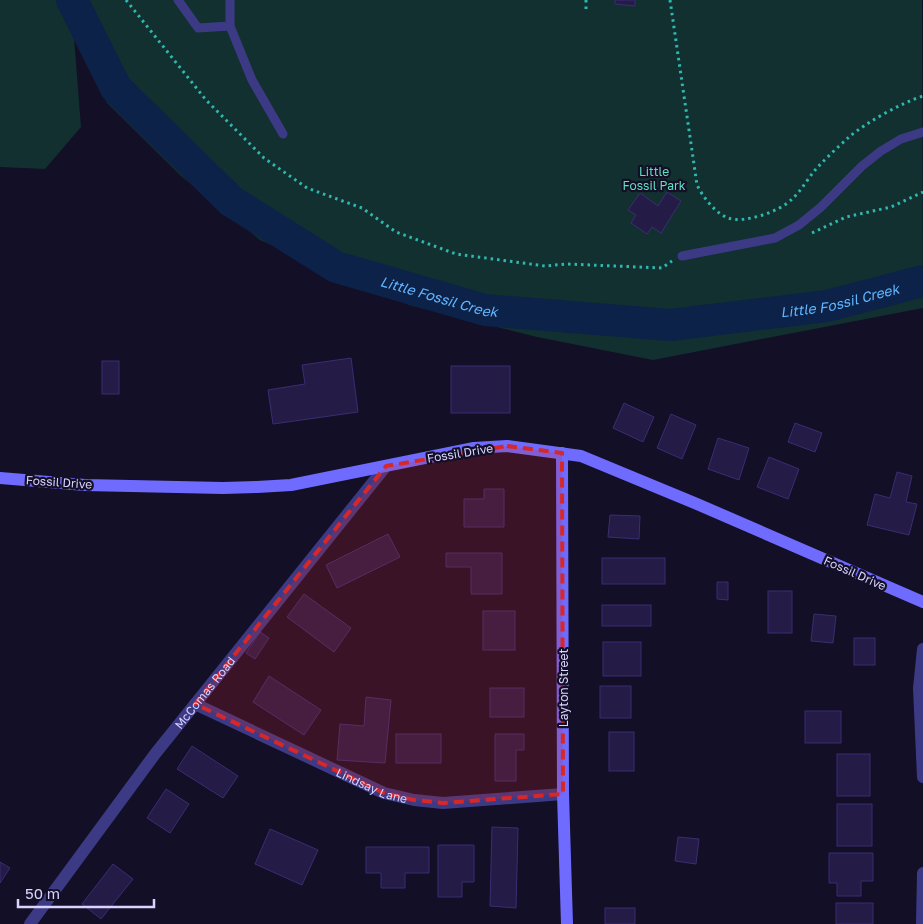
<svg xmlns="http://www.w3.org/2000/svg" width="923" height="924" viewBox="0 0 923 924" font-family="'Golos Text',sans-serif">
	<rect width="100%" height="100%" fill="#130f26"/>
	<polygon fill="#12302f" points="0,0 922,0 923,308 653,360 537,337 409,305 260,240 181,176 107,103 74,37 81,127 45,169 0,167"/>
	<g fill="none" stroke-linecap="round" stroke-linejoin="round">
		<path stroke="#0c2248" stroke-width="32" id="s1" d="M72,0L116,88L231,201L336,267L485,310L670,325L827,306L923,281"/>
	</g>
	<g fill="#241b47" stroke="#3b2d73">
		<polygon points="615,0 635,0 635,6 615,4"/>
		<polygon points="667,192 681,201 661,233 652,227 647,234 631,223 636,215 628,210 640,193 658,206"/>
		<polygon points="351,358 358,412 273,424 268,390 305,384 302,365"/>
		<rect x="102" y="361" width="17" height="33"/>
		<rect x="451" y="366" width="59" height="47"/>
		<polygon points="624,403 654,417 643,442 613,428"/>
		<polygon points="671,414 696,425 682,459 657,448"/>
		<polygon points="795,423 822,433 815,452 788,442"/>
		<polygon points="718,438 749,448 739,480 708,469"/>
		<polygon points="769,457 799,469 788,499 757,487"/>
		<polygon points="897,472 912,476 906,502 917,504 909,535 867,525 875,494 890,498"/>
		<polygon points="484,489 504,489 504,527 464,527 464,499 484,499"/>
		<polygon points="610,515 640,516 639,539 608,537"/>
		<polygon points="388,534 400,557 337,588 326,565"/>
		<polygon points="446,553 502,553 502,594 471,594 471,567 446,567"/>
		<rect x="602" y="558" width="63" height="26"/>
		<polygon points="717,582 728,582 728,600 717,599"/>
		<rect x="768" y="591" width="24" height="42"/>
		<polygon points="304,594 351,628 334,652 287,617"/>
		<rect x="602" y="605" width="49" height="21"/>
		<rect x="483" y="611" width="32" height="39"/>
		<polygon points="814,614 836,616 833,643 811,641"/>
		<polygon points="260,632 269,638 255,659 246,653"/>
		<rect x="854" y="638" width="21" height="27"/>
		<rect x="603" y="642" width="38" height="34"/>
		<polygon points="269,676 321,710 304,735 253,702"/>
		<rect x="600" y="686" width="31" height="32"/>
		<rect x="490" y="688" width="34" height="29"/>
		<polygon points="366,697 391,700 385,763 337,760 340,724 364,726"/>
		<rect x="805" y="711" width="36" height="32"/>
		<rect x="609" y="732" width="25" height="39"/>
		<rect x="396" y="734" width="45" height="29"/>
		<polygon points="495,734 524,734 524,750 516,750 516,781 495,781"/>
		<polygon points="192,746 238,776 223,798 177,769"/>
		<rect x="837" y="754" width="33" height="42"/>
		<polygon points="166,789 189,804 170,833 147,818"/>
		<rect x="837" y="804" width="35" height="42"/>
		<polygon points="492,827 518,828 516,908 490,906"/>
		<polygon points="270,829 318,850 302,885 255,864"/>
		<polygon points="678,837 699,839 696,864 675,861"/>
		<polygon points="438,845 474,845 474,882 462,882 462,897 438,897"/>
		<polygon points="366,847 429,847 429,873 405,873 405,888 381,888 381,873 366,873"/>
		<polygon points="829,853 873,853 873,881 861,881 861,896 837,896 837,883 829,883"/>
		<polygon points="0,862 10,868 0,883"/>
		<polygon points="113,864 133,879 101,919 82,904"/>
		<rect x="836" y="903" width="37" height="21"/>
		<rect x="605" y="908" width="30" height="16"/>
	</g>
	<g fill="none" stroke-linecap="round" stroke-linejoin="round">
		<g stroke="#2fb8b0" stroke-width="3" stroke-dasharray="2.5 4" stroke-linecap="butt">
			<polyline points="126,0 206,100 264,158 307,188 362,208 396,232 456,254 545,266 567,264 662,268 672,261"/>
			<polyline points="586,0 586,12"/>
			<path d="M670,0L697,185C703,197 715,213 728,218C744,224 781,211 792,199C802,190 808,178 816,169C826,158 838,147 849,137C867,122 901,103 923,96"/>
			<polyline points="812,233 846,217 891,207 923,192"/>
		</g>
		<g stroke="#3d3a85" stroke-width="9">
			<polyline points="178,0 198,28 230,26 230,0"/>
			<polyline points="230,26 252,80 283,134"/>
			<polyline points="682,256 775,238 799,225 821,207 862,166 881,151 901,139 923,132"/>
		</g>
		<g stroke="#3d3a85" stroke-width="12">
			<polyline points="923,649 919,688 923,777"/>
			<path id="s2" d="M195,704L384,793L414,800L443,803L563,794"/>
			<path id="s3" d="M30,924L155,754L386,466"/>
			<polyline points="922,924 923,873"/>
		</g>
		<g stroke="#6f6bff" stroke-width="12">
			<polyline points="562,453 563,794 567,924"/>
			<polyline points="0,478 85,485 223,488 257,487 291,485 474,448 507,446 581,456 697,504 923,602"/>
		</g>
	</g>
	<path fill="#d62828" fill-opacity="0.2" stroke="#d62828" stroke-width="4" stroke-dasharray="10 6" stroke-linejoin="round" d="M507,446L562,453L563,794L443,803L414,800L384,793L195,704L386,466Z"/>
	<g text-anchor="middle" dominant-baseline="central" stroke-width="4.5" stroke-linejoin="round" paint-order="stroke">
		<g font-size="12" fill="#5fe0c0" stroke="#130f26">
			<text x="654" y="171">Little<tspan x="654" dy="14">Fossil Park</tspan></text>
		</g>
		<g font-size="12" fill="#d9d4ff" stroke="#130f26">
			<text transform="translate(460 453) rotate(-9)">Fossil Drive</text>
			<text transform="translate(59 482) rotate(4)">Fossil Drive</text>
			<text transform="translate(855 573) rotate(24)">Fossil Drive</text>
			<text transform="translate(563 688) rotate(-90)">Layton Street</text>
			<text stroke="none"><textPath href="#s3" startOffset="290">McComas Road</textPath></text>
			<text stroke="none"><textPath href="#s2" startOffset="195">Lindsay Lane</textPath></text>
		</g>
		<g font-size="14" font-style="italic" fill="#62b6ff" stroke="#130f26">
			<text stroke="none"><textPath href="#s1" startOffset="491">Little Fossil Creek</textPath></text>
			<text stroke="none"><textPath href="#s1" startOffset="896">Little Fossil Creek</textPath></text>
		</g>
	</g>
	<path d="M18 899v8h136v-8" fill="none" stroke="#d9d4ff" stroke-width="2.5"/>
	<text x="25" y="899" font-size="15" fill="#d9d4ff" stroke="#130f26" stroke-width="4" paint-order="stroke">50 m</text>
</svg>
